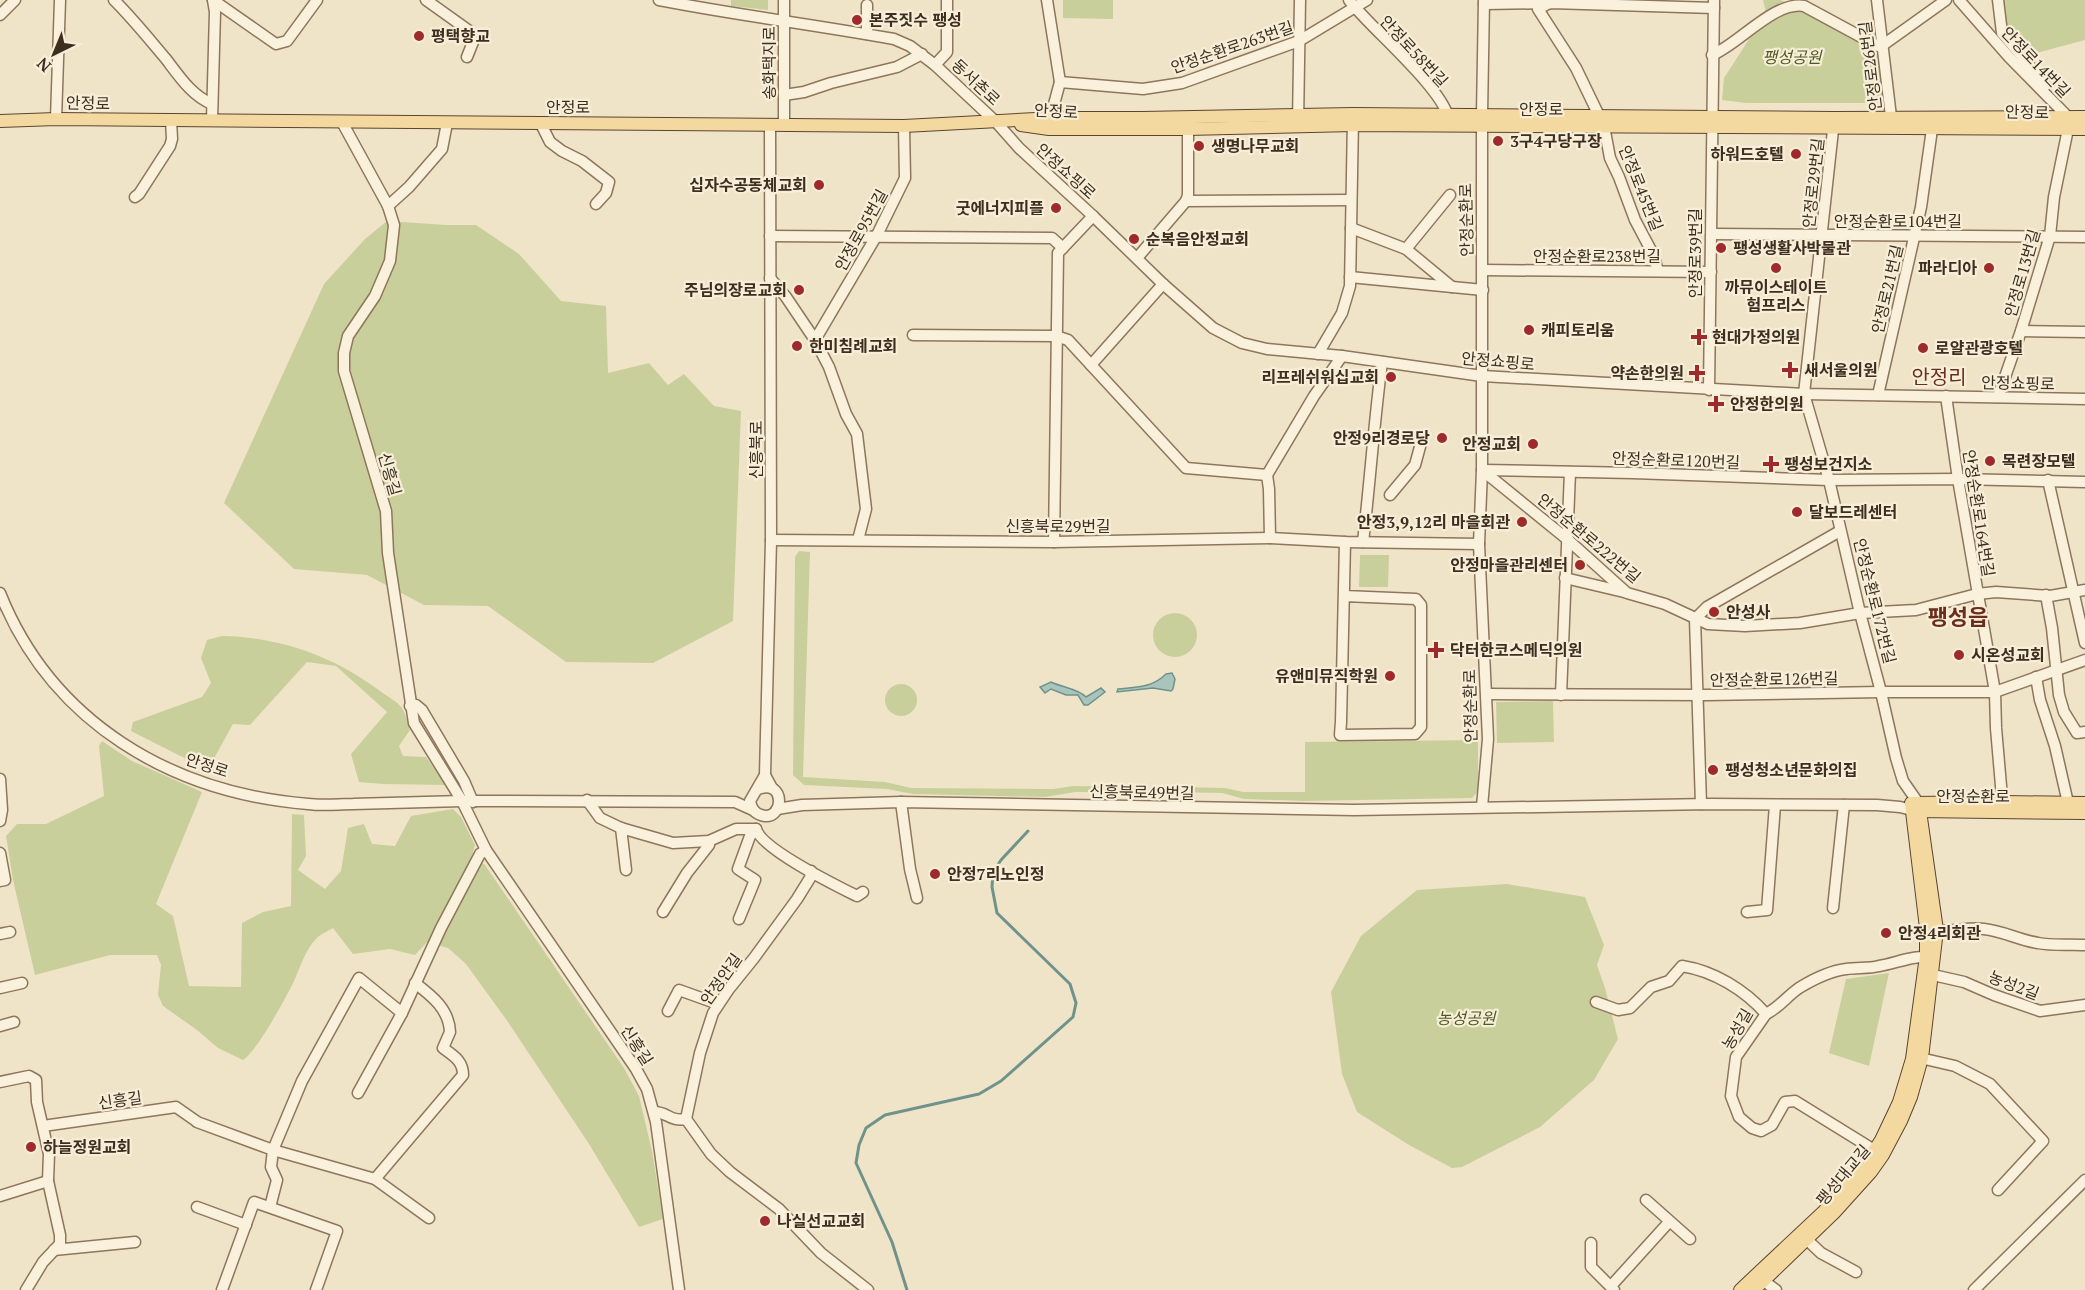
<svg xmlns="http://www.w3.org/2000/svg" width="2085" height="1290" viewBox="0 0 2085 1290" font-family="'PT Serif','Noto Sans KR',serif">
	<rect width="100%" height="100%" fill="#f0e4c8"/>
	<g fill="#c9cf9b">
		<polygon points="731,0 768,0 768,10 731,6"/>
		<polygon points="1063,0 1113,0 1113,19 1063,18"/>
		<polygon points="1763,0 1781,0 1881,53 1885,103 1746,103 1722,100 1724,78 1766,13"/>
		<polygon points="2002,0 2085,0 2085,40 2029,55 2006,28"/>
		<polygon points="387,221 446,225 476,225 519,254 561,301 606,306 608,373 649,363 668,385 684,374 714,406 741,411 733,621 653,663 566,662 488,606 424,605 367,575 294,569 224,503 324,284 365,239"/>
		<polygon points="799,551 810,552 803,777 885,782 911,788 1053,789 1073,786 1148,787 1148,792 1075,792 1045,797 913,794 887,789 804,785 793,775 795,557"/>
		<polygon points="1360,555 1389,555 1388,587 1359,587"/>
		<circle cx="1175" cy="635" r="22"/>
		<path d="M222,636C280,637 334,656 380,691C387,696 398,702 402,708C406,714 408,724 410,730L399,746L403,756L426,757L447,785L383,784L359,782L351,754L387,712L336,666L307,662L250,725L233,724L212,762L206,769L131,731L133,722L202,697L211,683L201,658L207,640Z"/>
		<circle cx="901" cy="700" r="16"/>
		<polygon points="1553,701 1554,742 1497,743 1496,702"/>
		<polygon points="1478,740 1478,791 1472,798 1304,801 1244,799 1222,793 1172,792 1172,787 1225,788 1243,792 1305,792 1305,742"/>
		<path d="M102,741L132,761L202,792L156,904L173,916L189,986L241,987L242,923L263,912L291,906L292,814L304,815L306,856L298,870L325,889L341,871L348,828L364,824L372,844L395,846L411,816L453,809L461,817L475,845L472,856L485,865L624,1068L639,1096L652,1151L663,1219L639,1227L589,1144L508,1022L466,964L448,948L427,942L415,955L390,949L353,954L333,928C328,931 321,934 317,938C305,949 300,969 293,983C286,998 255,1054 243,1060L218,1048L197,1030L163,1006L158,995L161,965L157,955H110L35,975L13,880L6,836L17,824H46L104,796L99,746Z"/>
		<polygon points="1507,884 1585,897 1604,945 1597,965 1605,988 1618,1039 1594,1080 1540,1127 1462,1167 1452,1168 1409,1145 1357,1112 1342,1074 1331,992 1361,936 1417,890"/>
		<polygon points="1889,973 1869,1066 1829,1053 1846,979"/>
	</g>
	<g fill="#a9c4bc" stroke="#6f938a" stroke-width="1.5">
		<path d="M1172,673L1175,679L1173,689L1171,691L1153,688L1117,692L1118,689C1136,687 1152,688 1166,674Z"/>
		<path d="M1051,682C1061,687 1079,689 1086,697L1101,688L1105,692L1088,705H1084L1078,695H1066L1051,689L1045,693L1040,687Z"/>
	</g>
	<g fill="none" stroke-linecap="round" stroke-linejoin="round">
		<polyline stroke="#6f938a" stroke-width="3" points="907,1290 892,1242 856,1163 859,1145 866,1128 885,1115 979,1094 1001,1081 1073,1017 1076,1003 1070,984 997,913 992,887 993,872 1001,860 1028,831"/>
		<g stroke="#8d765c" stroke-width="13">
			<g id="minor">
				<path d="M114,0C133,19 149,39 166,59C179,76 192,96 212,104"/>
				<polyline points="213,0 276,44 287,41 317,0"/>
				<polyline points="426,0 468,30 473,42 467,57"/>
				<path d="M659,0C737,15 816,25 894,39L910,46L935,65L996,122L1019,148L1093,216L1163,284L1213,328L1242,343L1267,349L1342,356L1482,376L1804,394L2085,399"/>
				<polyline points="1047,0 1060,82"/>
				<path d="M1349,0C1370,28 1448,92 1449,122"/>
				<polyline points="1555,0 1538,9 1576,68 1604,126 1610,158 1619,177 1635,220 1653,254 1658,271"/>
				<polyline points="1877,0 1892,125"/>
				<polyline points="1959,0 2009,57 2068,117 2068,129 2054,197 2050,236 2021,331 1998,397"/>
				<polyline points="1998,0 2002,33 2046,85"/>
				<polyline points="1484,4 1551,3 1714,8"/>
				<polyline points="867,5 867,34"/>
				<polyline points="0,15 15,0"/>
				<path d="M1712,55C1739,44 1774,1 1804,6L1878,46L1883,45L1946,0"/>
				<polyline points="935,65 947,52 947,0"/>
				<polyline points="784,95 804,92 831,83 897,67 922,54"/>
				<polyline points="1054,118 1053,108 1060,82 1143,89 1182,83 1299,41 1367,0"/>
				<polyline points="56,119 60,0"/>
				<polyline points="212,120 215,12 213,0"/>
				<polyline points="1834,121 1804,394 1829,480 1860,613 1881,692 1896,758 1903,781 1919,804"/>
				<polyline points="342,122 388,206"/>
				<polyline points="447,123 442,149 409,187 388,206 394,225 390,261 375,296 348,336 344,353 344,371 386,511 388,553 414,723 462,801 486,850 636,1069 647,1089 656,1122 679,1290"/>
				<polyline points="1298,123 1300,0"/>
				<polyline points="541,124 550,142 562,151 582,161 609,182 606,193 596,204"/>
				<polyline points="770,125 771,540 765,775 772,788"/>
				<polyline points="784,125 784,0"/>
				<polyline points="135,197 139,194 170,146 172,139 171,120"/>
				<polyline points="1186,201 1188,195 1188,121"/>
				<polyline points="1351,228 1406,249 1452,287"/>
				<polyline points="1712,234 2085,237"/>
				<polyline points="770,236 1052,238 1063,248"/>
				<polyline points="1406,249 1450,195"/>
				<polyline points="1137,258 1186,201 1351,200"/>
				<polyline points="1483,270 1711,272"/>
				<polyline points="1350,277 1483,290"/>
				<polyline points="770,278 786,297 815,340 829,367 846,414 857,434 866,509 858,540"/>
				<polyline points="2021,331 2085,332"/>
				<polyline points="913,335 1056,336 1068,340 1186,468 1267,475"/>
				<polyline points="815,340 877,235 905,178 904,126"/>
				<polyline points="1318,354 1342,313 1350,286 1353,119"/>
				<polyline points="1091,365 1163,284"/>
				<polyline points="1709,390 1714,0"/>
				<polyline points="1878,395 1921,207 1933,122"/>
				<polyline points="1946,396 1958,479 1995,692 1996,728 2003,809"/>
				<polyline points="1482,470 1567,539 1627,593 1665,604 1708,624 1745,626 1800,623 1860,613 1916,610 1977,594 1996,592 2050,596 2085,590"/>
				<polyline points="1483,470 1633,473 1829,480 1958,479 2085,482"/>
				<polyline points="1267,475 1314,396 1342,356"/>
				<polyline points="1267,475 1269,489 1270,538"/>
				<polyline points="2048,480 2085,643"/>
				<polyline points="1390,495 1415,465 1421,443"/>
				<polyline points="771,540 1054,542 1270,538 1345,542 1479,544"/>
				<polyline points="1054,542 1058,253 1093,216"/>
				<path d="M1363,542C1370,482 1374,422 1382,362"/>
				<polyline points="1565,578 1624,592"/>
				<path d="M0,593C52,723 172,793 308,804C323,806 339,804 353,804C390,803 426,802 462,801C553,801 644,801 735,802L753,810"/>
				<polyline points="2046,595 2052,628 2059,695 2064,712 2077,733 2085,732"/>
				<polyline points="1344,596 1416,599 1421,605 1421,727 1415,734 1340,735 1341,722 1345,542"/>
				<polyline points="2036,677 2040,700 2055,746 2068,803"/>
				<polyline points="1487,694 1706,695 1881,692 1995,692 2085,660"/>
				<polyline points="1561,695 1570,472"/>
				<polyline points="410,706 416,705 422,710 464,781 473,802"/>
				<polyline points="0,779 2,810 0,821"/>
				<path d="M758,789C787,778 784,823 761,815C754,813 751,807 750,801L765,775"/>
				<path d="M587,800L600,818L621,828L673,843L709,841L736,829H756C762,849 835,885 857,896L863,892"/>
				<polyline points="901,802 910,869 917,898"/>
				<polyline points="1701,804 1695,619 1707,607 1840,531"/>
				<polyline points="1482,807 1488,739 1479,544 1482,470 1482,114 1484,0"/>
				<polyline points="777,809 802,805 901,802 1354,810 1710,804 1877,805 1900,807 1912,810"/>
				<polyline points="621,828 626,870"/>
				<polyline points="0,853 5,880 0,881"/>
				<polyline points="1833,908 1844,805"/>
				<polyline points="663,912 687,873 709,845 709,841"/>
				<polyline points="1747,912 1767,910 1775,805"/>
				<polyline points="739,919 755,880 738,869 750,836 756,829"/>
				<path d="M1937,930C1953,932 1968,927 1984,929C2003,931 2019,940 2038,943C2053,946 2070,944 2085,945"/>
				<polyline points="0,934 10,932"/>
				<polyline points="1933,975 1964,982 1994,995 2040,1011 2085,1005"/>
				<polyline points="0,988 22,983"/>
				<path d="M1596,1002L1618,1010L1630,1008L1651,987L1669,981L1682,966C1714,971 1745,990 1766,1014L1736,1057L1731,1096L1739,1117L1752,1128L1761,1131L1772,1125L1785,1102L1795,1101L1879,1153"/>
				<polyline points="668,1011 679,990 718,1004"/>
				<path d="M1766,1014C1780,1007 1786,997 1799,988C1812,980 1831,971 1846,969C1857,967 1868,969 1879,966C1897,963 1915,954 1933,958"/>
				<polyline points="0,1026 14,1022"/>
				<polyline points="1916,1057 1955,1066 1990,1084 2043,1141 1998,1190"/>
				<polyline points="0,1082 29,1076 36,1080 37,1102 49,1154 48,1181 60,1235 60,1244 43,1262 26,1290"/>
				<polyline points="358,1093 402,1013"/>
				<path d="M654,1112C668,1112 670,1122 686,1119"/>
				<polyline points="686,1119 700,1053 713,1013 729,989 754,958 797,899 810,878 811,871"/>
				<polyline points="686,1119 711,1154 730,1172 779,1209 821,1253 868,1290"/>
				<path d="M197,1122L273,1150L375,1179L463,1075C463,1061 454,1056 443,1048L450,1032C449,1009 432,996 415,983"/>
				<polyline points="43,1126 176,1107 196,1121"/>
				<polyline points="375,1179 429,1218"/>
				<polyline points="0,1196 48,1181"/>
				<polyline points="1646,1200 1690,1239"/>
				<polyline points="197,1207 246,1225"/>
				<polyline points="270,1207 277,1180 271,1167 273,1150 302,1081 359,978 402,1013 441,928 480,854 486,850"/>
				<polyline points="1802,1235 1821,1253 1856,1272"/>
				<polyline points="1591,1243 1591,1267 1614,1290"/>
				<polyline points="54,1250 135,1242"/>
				<polyline points="1757,1276 1776,1290"/>
				<polyline points="1611,1286 1669,1222"/>
				<polyline points="222,1290 254,1202 337,1231 316,1290"/>
				<polyline points="1974,1290 2085,1180"/>
			</g>
		</g>
		<g stroke="#5b4430" stroke-width="14">
			<g id="major">
				<polyline points="0,121 56,119 904,126 1054,118 1142,118 1353,114 1834,118 2085,117"/>
				<polyline points="1021,125 1049,129 1187,129 1353,125 2085,129"/>
				<polyline points="1915,811 2085,813"/>
				<polyline points="1740,1290 1824,1211 1860,1172 1881,1140 1899,1102 1912,1059 1926,956 1926,928 1911,803 2003,802 2085,803"/>
				<polyline points="1754,1290 1834,1213 1871,1172 1883,1155 1901,1121 1911,1097 1922,1058 1937,930 1919,804"/>
			</g>
		</g>
		<use href="#minor" stroke="#faf1dc" stroke-width="10"/>
		<use href="#major" stroke="#f3d9a0" stroke-width="12"/>
	</g>
	<g fill="#9e2a2b" stroke="#f7eed8" stroke-width="2">
		<circle cx="857" cy="20" r="6"/>
		<circle cx="419" cy="36" r="6"/>
		<circle cx="1498" cy="141" r="6"/>
		<circle cx="1199" cy="146" r="6"/>
		<circle cx="1796" cy="154" r="6"/>
		<circle cx="819" cy="185" r="6"/>
		<circle cx="1056" cy="208" r="6"/>
		<circle cx="1134" cy="239" r="6"/>
		<circle cx="1721" cy="248" r="6"/>
		<circle cx="1776" cy="268" r="6"/>
		<circle cx="1989" cy="268" r="6"/>
		<circle cx="799" cy="290" r="6"/>
		<circle cx="1529" cy="330" r="6"/>
		<path d="M1696 328h6v6h6v6h-6v6h-6v-6h-6v-6h6z"/>
		<circle cx="797" cy="346" r="6"/>
		<circle cx="1923" cy="348" r="6"/>
		<path d="M1787 361h6v6h6v6h-6v6h-6v-6h-6v-6h6z"/>
		<path d="M1694 364h6v6h6v6h-6v6h-6v-6h-6v-6h6z"/>
		<circle cx="1391" cy="377" r="6"/>
		<path d="M1713 395h6v6h6v6h-6v6h-6v-6h-6v-6h6z"/>
		<circle cx="1442" cy="438" r="6"/>
		<circle cx="1533" cy="444" r="6"/>
		<circle cx="1990" cy="461" r="6"/>
		<path d="M1768 455h6v6h6v6h-6v6h-6v-6h-6v-6h6z"/>
		<circle cx="1797" cy="512" r="6"/>
		<circle cx="1522" cy="522" r="6"/>
		<circle cx="1580" cy="565" r="6"/>
		<circle cx="1714" cy="612" r="6"/>
		<path d="M1433 641h6v6h6v6h-6v6h-6v-6h-6v-6h6z"/>
		<circle cx="1959" cy="655" r="6"/>
		<circle cx="1390" cy="676" r="6"/>
		<circle cx="1713" cy="770" r="6"/>
		<circle cx="935" cy="874" r="6"/>
		<circle cx="1886" cy="933" r="6"/>
		<circle cx="31" cy="1147" r="6"/>
		<circle cx="765" cy="1221" r="6"/>
	</g>
	<g text-anchor="middle" dominant-baseline="central" stroke-width="4.5" stroke-linejoin="round" paint-order="stroke">
		<g font-size="16" font-weight="bold" fill="#3d2e20" stroke="#f7eed8" text-anchor="start">
			<text x="869" y="20">본주짓수 팽성</text>
			<text x="431" y="36">평택향교</text>
			<text x="1510" y="141">3구4구당구장</text>
			<text x="1211" y="146">생명나무교회</text>
			<text x="1784" y="154" text-anchor="end">하워드호텔</text>
			<text x="807" y="185" text-anchor="end">십자수공동체교회</text>
			<text x="1044" y="208" text-anchor="end">굿에너지피플</text>
			<text x="1146" y="239">순복음안정교회</text>
			<text x="1733" y="248">팽성생활사박물관</text>
			<text x="1977" y="268" text-anchor="end">파라디아</text>
			<text x="1776" y="287" text-anchor="middle">까뮤이스테이트<tspan x="1776" dy="18">험프리스</tspan></text>
			<text x="787" y="290" text-anchor="end">주님의장로교회</text>
			<text x="1541" y="330">캐피토리움</text>
			<text x="1712" y="337">현대가정의원</text>
			<text x="809" y="346">한미침례교회</text>
			<text x="1935" y="348">로얄관광호텔</text>
			<text x="1804" y="370">새서울의원</text>
			<text x="1684" y="373" text-anchor="end">약손한의원</text>
			<text x="1379" y="377" text-anchor="end">리프레쉬워십교회</text>
			<text x="1730" y="404">안정한의원</text>
			<text x="1430" y="438" text-anchor="end">안정9리경로당</text>
			<text x="1521" y="444" text-anchor="end">안정교회</text>
			<text x="2002" y="461">목련장모텔</text>
			<text x="1784" y="464">팽성보건지소</text>
			<text x="1809" y="512">달보드레센터</text>
			<text x="1510" y="522" text-anchor="end">안정3,9,12리 마을회관</text>
			<text x="1568" y="565" text-anchor="end">안정마을관리센터</text>
			<text x="1726" y="612">안성사</text>
			<text x="1450" y="650">닥터한코스메딕의원</text>
			<text x="1971" y="655">시온성교회</text>
			<text x="1378" y="676" text-anchor="end">유앤미뮤직학원</text>
			<text x="1725" y="770">팽성청소년문화의집</text>
			<text x="947" y="874">안정7리노인정</text>
			<text x="1898" y="933">안정4리회관</text>
			<text x="43" y="1147">하늘정원교회</text>
			<text x="777" y="1221">나실선교교회</text>
		</g>
		<g font-size="16" fill="#3d2e20" stroke="#f7eed8">
			<text transform="translate(1232 47) rotate(-19)">안정순환로263번길</text>
			<text transform="translate(1414 51) rotate(47)">안정로58번길</text>
			<text transform="translate(2036 62) rotate(46)">안정로14번길</text>
			<text transform="translate(769 63) rotate(-90)">송화택지로</text>
			<text transform="translate(1870 66) rotate(-97)">안정로26번길</text>
			<text transform="translate(976 82) rotate(43)">동서촌로</text>
			<text transform="translate(88 103) rotate(1)">안정로</text>
			<text x="568" y="107">안정로</text>
			<text x="1541" y="109">안정로</text>
			<text transform="translate(1056 111) rotate(3)">안정로</text>
			<text transform="translate(2027 112) rotate(1)">안정로</text>
			<text transform="translate(1066 171) rotate(42)">안정쇼핑로</text>
			<text transform="translate(1813 183) rotate(-84)">안정로29번길</text>
			<text transform="translate(1641 188) rotate(68)">안정로45번길</text>
			<text transform="translate(1466 220) rotate(-91)">안정순환로</text>
			<text x="1898" y="221">안정순환로104번길</text>
			<text transform="translate(861 230) rotate(-61)">안정로95번길</text>
			<text transform="translate(1695 253) rotate(-90)">안정로39번길</text>
			<text x="1597" y="256">안정순환로238번길</text>
			<text transform="translate(2022 273) rotate(-74)">안정로13번길</text>
			<text transform="translate(1887 289) rotate(-77)">안정로21번길</text>
			<text transform="translate(1498 361) rotate(5)">안정쇼핑로</text>
			<text transform="translate(2018 383) rotate(1)">안정쇼핑로</text>
			<text transform="translate(756 450) rotate(-90)">신흥북로</text>
			<text transform="translate(1676 460) rotate(2)">안정순환로120번길</text>
			<text transform="translate(390 474) rotate(74)">신흥길</text>
			<text transform="translate(1979 513) rotate(81)">안정순환로164번길</text>
			<text x="1058" y="526">신흥북로29번길</text>
			<text transform="translate(1589 538) rotate(40)">안정순환로222번길</text>
			<text transform="translate(1875 601) rotate(76)">안정순환로172번길</text>
			<text transform="translate(1774 679) rotate(-1)">안정순환로126번길</text>
			<text transform="translate(1470 706) rotate(-91)">안정순환로</text>
			<text transform="translate(207 765) rotate(18)">안정로</text>
			<text transform="translate(1142 792) rotate(1)">신흥북로49번길</text>
			<text x="1973" y="796">안정순환로</text>
			<text transform="translate(721 979) rotate(-55)">안정안길</text>
			<text transform="translate(2014 985) rotate(21)">농성2길</text>
			<text transform="translate(1737 1029) rotate(-60)">농성길</text>
			<text transform="translate(637 1045) rotate(57)">신흥길</text>
			<text transform="translate(120 1100) rotate(-8)">신흥길</text>
			<text transform="translate(1843 1175) rotate(-50)">팽성대교길</text>
		</g>
		<g font-size="16" font-style="italic" fill="#4d5a26" stroke="#f7eed8">
			<text x="1792" y="57">팽성공원</text>
			<text x="1466" y="1018">농성공원</text>
		</g>
		<g font-size="20" fill="#6b2e1e" stroke="#f7eed8">
			<text x="1939" y="376">안정리</text>
		</g>
		<g font-size="22" font-weight="bold" fill="#6b2e1e" stroke="#f7eed8">
			<text x="1958" y="616">팽성읍</text>
		</g>
	</g>
	<g transform="translate(54 54) rotate(223)" stroke="#f7eed8" stroke-width="4.5" paint-order="stroke">
	<path d="M0-4.5L10 22L0 15L-10 22Z" fill="#3d2e20"/>
	<text y="-9" font-size="16" font-weight="bold" text-anchor="middle" fill="#3d2e20">N</text>
	</g>
</svg>
